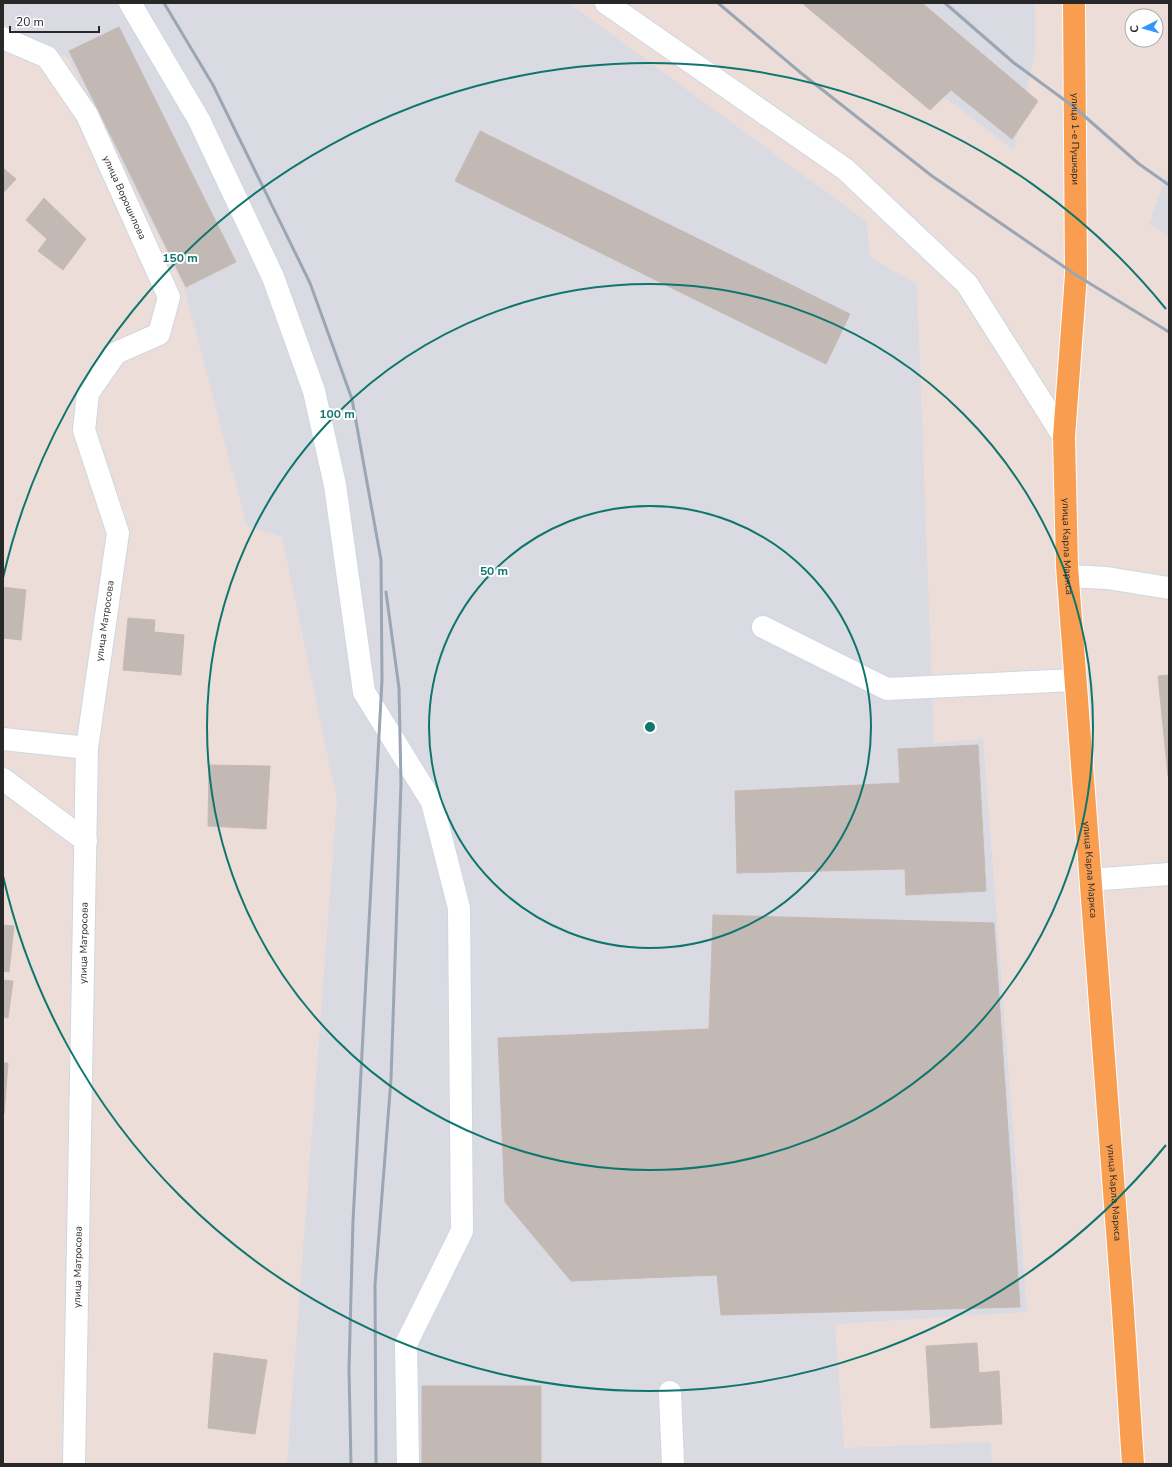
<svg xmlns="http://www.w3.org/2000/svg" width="1172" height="1467" viewBox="0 0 1172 1467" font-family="'Nunito Sans',sans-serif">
	<rect width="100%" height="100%" fill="#ecddd8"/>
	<g fill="#dadae3">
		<polygon points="3,3 569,3 867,222 870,257 917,285 934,743 983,739 1027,1312 835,1324 844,1448 991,1442 992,1464 287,1464 337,800 282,537 247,526 184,287 68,58 3,24"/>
		<polygon points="820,3 1035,3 1035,52 1014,150"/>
		<polygon points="1169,170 1169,235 1149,224"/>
	</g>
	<g fill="#c3b9b4" stroke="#c7b9b2">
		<polygon points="802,3 922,3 1038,101 1012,139 951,90 930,110"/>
		<polygon points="119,27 236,262 186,287 69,51"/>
		<polygon points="480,131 850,314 826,364 455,181"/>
		<polygon points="3,168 16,179 3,193"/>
		<polygon points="44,198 86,239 63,270 38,251 47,239 26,220"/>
		<polygon points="3,587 26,590 21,640 3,638"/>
		<polygon points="128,618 155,620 154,632 184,635 181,675 123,670"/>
		<polygon points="1169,675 1169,775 1168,776 1158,676"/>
		<polygon points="978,745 986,891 906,895 905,869 737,873 735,791 900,783 898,749"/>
		<polygon points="209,765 270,766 266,829 208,826"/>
		<polygon points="713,915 994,923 1020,1307 721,1315 717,1275 571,1281 505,1202 498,1038 709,1029"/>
		<polygon points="3,925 14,926 9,972 3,971"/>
		<polygon points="3,980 13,981 8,1018 3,1017"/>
		<polygon points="3,1063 8,1063 4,1114 3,1114"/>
		<polygon points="977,1343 979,1373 999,1371 1002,1424 931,1428 926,1346"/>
		<polygon points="214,1353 267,1360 255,1434 208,1428"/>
		<rect x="422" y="1386" width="119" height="78"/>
	</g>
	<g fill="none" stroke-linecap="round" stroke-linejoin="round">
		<g stroke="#cdd8e2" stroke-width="24">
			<g id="minor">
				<polyline points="130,3 199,120 273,277 314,391 335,485 364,692 432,802 459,908 462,1231 406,1344 408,1464"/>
				<polyline points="606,3 845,169 967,284 1064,437"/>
				<path id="s1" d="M3,38L47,57L87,115L169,297L159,334L116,353L88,393L84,430L118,533L87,748L74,1464"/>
				<polyline points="1068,576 1107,578 1169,588"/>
				<polyline points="763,627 887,689 1075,680"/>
				<polyline points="3,739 87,748"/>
				<polyline points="3,779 86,841"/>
				<polyline points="1090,880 1169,874"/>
				<polyline points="670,1392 673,1464"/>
			</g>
		</g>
		<g stroke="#fff" stroke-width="24">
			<g id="major">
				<path id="s2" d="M1074,3L1076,275L1064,437L1067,566L1123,1311L1133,1464"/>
			</g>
		</g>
		<use href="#minor" stroke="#fff" stroke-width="22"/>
		<use href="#major" stroke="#f99e50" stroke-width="22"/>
		<g stroke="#9ba6b4" stroke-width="3">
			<polyline points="164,3 213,85 310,283 352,399 381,560 382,680 353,1221 349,1369 351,1464"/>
			<polyline points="718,3 801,73 932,176 1076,275 1169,332"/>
			<polyline points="945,3 1014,63 1074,107 1139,164 1169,185"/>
			<polyline points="376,1464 375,1285 391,1079 401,783 399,688 386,592"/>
		</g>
	</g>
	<g fill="none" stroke="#0f766e" stroke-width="2">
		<circle cx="650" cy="727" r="221"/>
		<circle cx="650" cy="727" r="443"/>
		<path d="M1166 1145A664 664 0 0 1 3 876M3 578A664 664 0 0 1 1166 309"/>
	</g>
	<g text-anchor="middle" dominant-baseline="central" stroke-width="4" stroke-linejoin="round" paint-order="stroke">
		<g font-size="10" fill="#282828" stroke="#fff">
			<text stroke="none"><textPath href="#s2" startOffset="136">улица 1-е Пушкари</textPath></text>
			<text stroke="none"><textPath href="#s1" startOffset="209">улица Ворошилова</textPath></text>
			<text stroke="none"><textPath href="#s2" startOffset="544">улица Карла Маркса</textPath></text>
			<text transform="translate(105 621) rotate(-82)">улица Матросова</text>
			<text stroke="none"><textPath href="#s2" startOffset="868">улица Карла Маркса</textPath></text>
			<text transform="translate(84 943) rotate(-89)">улица Матросова</text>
			<text stroke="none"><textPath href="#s2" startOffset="1192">улица Карла Маркса</textPath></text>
			<text transform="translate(78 1267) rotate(-89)">улица Матросова</text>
		</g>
	</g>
	<circle cx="650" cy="727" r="6" fill="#0f766e" stroke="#fff" stroke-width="2"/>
	<g font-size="12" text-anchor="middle" font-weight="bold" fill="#0f766e" stroke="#fff" stroke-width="4" stroke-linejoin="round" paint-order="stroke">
		<text x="180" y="262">150 m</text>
		<text x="337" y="418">100 m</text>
		<text x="494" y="575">50 m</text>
	</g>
	<rect width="1172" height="1467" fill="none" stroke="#282828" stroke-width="8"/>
	<g transform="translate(1144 28) rotate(264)"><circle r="19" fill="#ffffff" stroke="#a9a9a9"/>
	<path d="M0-3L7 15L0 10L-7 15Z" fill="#3296ff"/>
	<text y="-6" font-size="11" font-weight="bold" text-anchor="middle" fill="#282828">С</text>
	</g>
	<path d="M10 26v6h89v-6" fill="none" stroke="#282828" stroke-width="2"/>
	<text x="16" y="26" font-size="12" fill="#282828" stroke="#ffffff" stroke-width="3" paint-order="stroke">20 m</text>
</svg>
